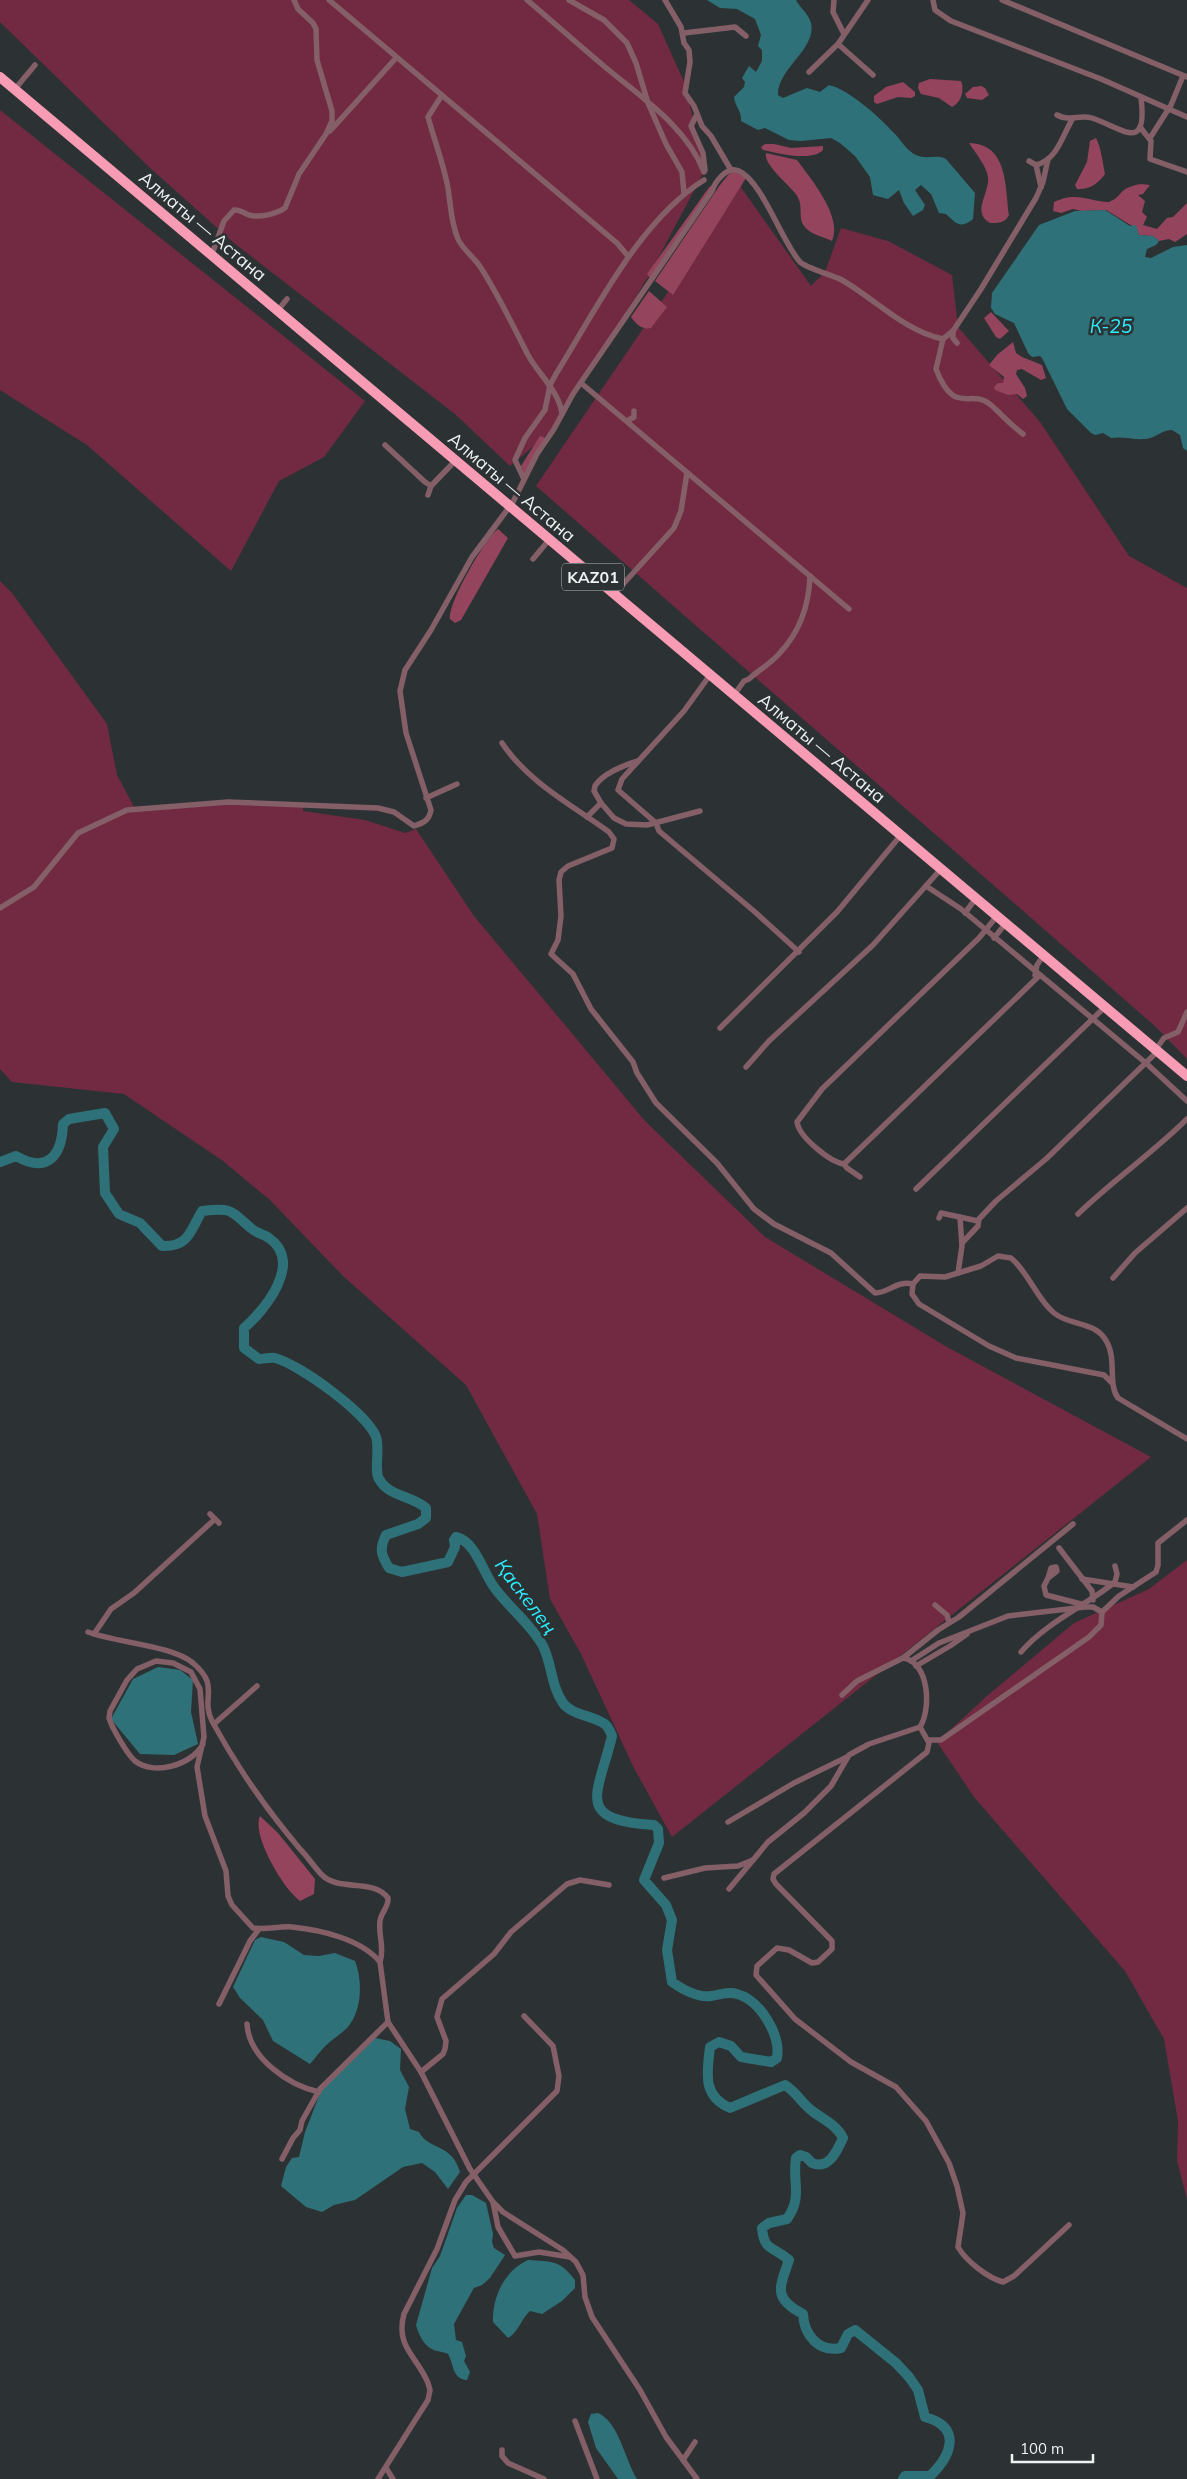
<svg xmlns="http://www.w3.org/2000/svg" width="1187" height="2479" viewBox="0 0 1187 2479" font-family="Mulish,sans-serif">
	<rect width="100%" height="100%" fill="#2c3233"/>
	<g fill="#712a41">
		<polygon points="0,0 629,0 658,24 685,84 705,170 648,277 554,429 510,466 455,414 234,243 148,166 0,22"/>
		<polygon points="0,110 365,401 324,457 279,481 231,571 87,445 0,390"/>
		<polygon points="740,186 811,286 825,272 841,228 888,241 952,275 958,327 1040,422 1129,556 1187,588 1187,1059 1156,1027 536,486"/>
		<polygon points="0,581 12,593 107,724 117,775 134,807 219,802 303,805 303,811 365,820 405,833 416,829 474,916 645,1121 765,1237 947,1347 1151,1457 672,1837 634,1768 581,1654 550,1599 537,1514 466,1385 343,1276 270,1200 223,1161 124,1094 12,1082 0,1069"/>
		<polygon points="1187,1560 1187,2199 1177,2161 1178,2121 1164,2039 1125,1971 974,1797 937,1742 987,1696 1074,1623 1149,1589"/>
	</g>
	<g fill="#95445d">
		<path d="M930,79L961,81C965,90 961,103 952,107L939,98L921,94L918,88L919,83Z"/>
		<polygon points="903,82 915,92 915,96 911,98 898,97 877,104 874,102 874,96 886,87"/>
		<polygon points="981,86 985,88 989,95 982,100 967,98 965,94 973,87"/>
		<path d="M1096,138C1101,147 1103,164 1105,174C1098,184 1089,190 1077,189L1075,185L1087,162L1090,141Z"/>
		<path d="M969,143C1008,144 1005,186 1009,215C1005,223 999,223 990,223C971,212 990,193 988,177C987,167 975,152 969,143Z"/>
		<path d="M765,144H774L791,148L823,146V150C812,162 777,153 763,150L761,147Z"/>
		<path d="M766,153L797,160C811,179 843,217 832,241C822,236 811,235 804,226C797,216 805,205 795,193C788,184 763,164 766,153Z"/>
		<polygon points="735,171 746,178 673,295 655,281 720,185 729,174"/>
		<path d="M1141,184L1150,185L1143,194L1138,195L1145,201L1142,212L1147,217L1143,225L1157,229L1167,218L1173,217L1187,203V234L1175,242L1169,239L1159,241L1153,236L1139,235L1137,229L1106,210L1082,211L1073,209L1061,213L1053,211L1054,202C1077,191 1087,201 1109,202C1124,196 1117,188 1141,184Z"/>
		<polygon points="710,186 712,188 651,277 649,277 647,274"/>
		<path d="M649,291L667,307L651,328C642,330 636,324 631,317Z"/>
		<polygon points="991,312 1009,331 1000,339 996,337 984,318"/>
		<polygon points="1013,342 1016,353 1022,357 1042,365 1046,378 1041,380 1022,369 1017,370 1016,374 1025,388 1027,396 1023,399 1017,394 1008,395 995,390 994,387 998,383 1003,383 1004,377 989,365 997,355"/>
		<polygon points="540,436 546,438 526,477 521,466"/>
		<path d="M498,529L508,538L461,620L455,623L450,619C447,604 486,537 498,529Z"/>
		<path d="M260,1816L278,1833L315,1879L314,1894L300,1901C284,1890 251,1835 260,1816Z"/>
	</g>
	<g fill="#2f7178">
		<path d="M707,0H796C800,8 808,13 811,23C817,49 777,69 778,95L783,98L807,88L820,92L829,85C850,90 879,117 894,133C901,140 907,151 916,155C926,160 937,154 946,159L975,193L973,219C960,230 955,222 946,214L939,213L931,194L921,185L915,190L925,205L923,210L913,216L904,203L899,190L888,199L873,195L870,177L855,156L840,143L831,138L801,141L789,140L765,128L758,130L741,121C742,111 735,107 734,97L744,87L745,82L742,78L749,66L756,72L762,61V50L758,46L761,35L755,19L737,9L720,8Z"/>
		<path d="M1105,210L1130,226L1136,225L1139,235L1153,236L1159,241L1156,245L1147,249L1145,257L1151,258L1173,247L1187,245V451L1183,448L1180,435L1172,430C1162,430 1155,438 1146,439C1133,440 1123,436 1111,438L1103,433L1095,435L1091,433L1067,409L1042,358L1040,356L1032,357L1028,353L1014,323L995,314L991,308L992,293L1039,225L1075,211Z"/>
		<polygon points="158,1667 180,1670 193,1680 191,1712 198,1744 174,1755 140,1754 111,1719 133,1679"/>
		<path d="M261,1937L284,1942L304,1955L319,1956L335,1953L355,1961C363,1981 362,2012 347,2028C342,2033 336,2037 331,2041C323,2047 317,2056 310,2064L273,2041L263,2020L240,1998L233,1987L255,1940Z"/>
		<path d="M375,2038L390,2041L401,2049L400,2070L409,2087L405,2109L410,2129L419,2132C428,2150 452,2143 460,2172L448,2189L435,2172L422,2163L403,2167L355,2200L334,2205L322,2212L306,2207L281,2186L286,2167L292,2158L299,2157L305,2132L321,2091Z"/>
		<path d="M466,2195H472L486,2203L493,2234L492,2242L494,2248L505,2255L490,2278L482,2285L474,2288L470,2295L454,2324L456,2340L462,2342L466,2356L464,2361L470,2372L467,2380C452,2379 454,2364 448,2354C442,2351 437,2352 432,2349C424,2346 418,2333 416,2325L432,2268L440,2256L457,2208Z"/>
		<path d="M528,2260C552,2262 559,2259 575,2280V2288L562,2301L542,2314L530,2311C522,2318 517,2334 508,2338L493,2322C492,2297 505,2270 528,2260Z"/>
		<path d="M598,2413C619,2422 625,2460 637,2479H618L596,2448L588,2422L591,2414Z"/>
	</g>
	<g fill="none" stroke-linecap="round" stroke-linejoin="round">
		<path stroke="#2f7178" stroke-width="10" d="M0,1162L16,1156C47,1174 62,1156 63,1124L69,1119L105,1113L114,1129L103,1147L105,1193L119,1214L140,1223L162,1246C189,1247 190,1231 202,1211C234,1207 230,1211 252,1229C258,1234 264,1234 269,1238C304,1262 265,1310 244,1328V1348L259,1359C264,1359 270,1357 275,1358C299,1364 368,1414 376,1437C380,1448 374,1471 379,1479C389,1497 411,1495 426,1508V1518L418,1524L386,1535C379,1549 381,1555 389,1568L402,1572L448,1562L455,1547L454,1540L456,1537C475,1541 483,1572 494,1587C509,1608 530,1623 543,1646C552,1664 551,1686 563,1703C572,1716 598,1716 607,1726C609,1729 611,1733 612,1736C598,1795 573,1820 654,1825L658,1829L659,1843L644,1880L666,1905L672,1920L667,1950L672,1982C682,1989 697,1998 711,1996C720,1995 727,1991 737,1994C760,2000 781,2035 777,2058L771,2062L741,2057L731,2046L719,2042L710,2047C707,2073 702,2096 730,2108L785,2085C796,2092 801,2102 811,2110C822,2119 836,2124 843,2138C837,2151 829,2170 812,2163L806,2157L800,2155L796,2158C792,2182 803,2197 787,2219L769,2223L762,2228C764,2252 774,2246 789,2260C780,2287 772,2298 803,2314C804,2334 818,2353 841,2348L848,2334L855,2330L896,2363L909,2377L918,2390L925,2417C962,2427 952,2455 930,2476H905L903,2479"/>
		<g stroke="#845f68" stroke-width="5.5">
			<polyline points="329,0 617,243 628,256"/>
			<path d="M527,0C553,22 579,45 605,67C641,97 687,127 704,172"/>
			<polyline points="569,0 604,20 627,43 636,63 648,103 666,144 682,172 684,193"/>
			<polyline points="665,0 681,27 684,43 689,50 690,62 685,93 694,106 702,126 711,136 731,170"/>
			<polyline points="834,0 833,12 844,34"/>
			<polyline points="933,0 935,10 951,21 1101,79 1187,117"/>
			<polyline points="1002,0 1187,77"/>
			<polyline points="684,33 735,27 746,36"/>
			<polyline points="838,44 873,75"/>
			<polyline points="809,72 838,44 868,0"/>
			<polyline points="15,89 35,65"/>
			<path d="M442,95L428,117C434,139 442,160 447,183C451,202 450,221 458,239C463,250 475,258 481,268C499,296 513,326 528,355C539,375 559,391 562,414"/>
			<path d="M1057,115C1069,122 1080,114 1092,118C1122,128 1148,154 1141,98"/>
			<polyline points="696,116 691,126 703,153 705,170"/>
			<polyline points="1140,127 1151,141 1150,159 1187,172"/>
			<polyline points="330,131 396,58"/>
			<polyline points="1150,138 1171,105 1183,76"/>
			<path d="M1029,161L1036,165C1058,159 1062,136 1073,118"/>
			<polyline points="1036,165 1041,187"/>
			<path d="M212,254L224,221L234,210C240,209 243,213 249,215C260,218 276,214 285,208L299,174L326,134L332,121V111L317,60L316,29L313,23L298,9L294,0"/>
			<polyline points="278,310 287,299"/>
			<polyline points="953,331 953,338 957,343"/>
			<polyline points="581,383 849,609"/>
			<polyline points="627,421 634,417 634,411"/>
			<path d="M1023,434C1011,425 1002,415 991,405C970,387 955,418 936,369L943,339L953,331L981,289L1036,198L1043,182L1048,159"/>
			<polyline points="385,445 425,482 431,486 455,461"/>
			<path d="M524,479L515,460L525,438L545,410L550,385L556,374C596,310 639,221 704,180"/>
			<polyline points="428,495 431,486"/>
			<polyline points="533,559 549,540"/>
			<polyline points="614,594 674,528 681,511 687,473"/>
			<polyline points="710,675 684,711 622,779 618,790 656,823 659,831 755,912 799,952"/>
			<path d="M734,695L744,681L749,679C759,670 770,664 779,654C799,633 809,605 810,576"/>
			<path d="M502,743C528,782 572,805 609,832L614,839L612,848L568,866L561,872L559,880L561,916L558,940L551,954L573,974L591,1009L633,1062L637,1073L656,1103L717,1163L754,1209L774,1224L831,1253L875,1293C889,1293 897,1280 913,1284"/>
			<path d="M638,761C624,765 602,774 595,786L594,791L601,803L614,818L626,824L647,825L700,811"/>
			<polyline points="426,798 457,784"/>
			<polyline points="587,817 601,803"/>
			<polyline points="926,886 961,909 1147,1064 1187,1101"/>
			<path d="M0,908L34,887L78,833L127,810L228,802L378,808L394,812L414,826C423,823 429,821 431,810L406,733L400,691L405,670L431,630L472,557L513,502L537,454L554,429L573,394L712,191C715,182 727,165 739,171C762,181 782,242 800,262C806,268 832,275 842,280C875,299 906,332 943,339"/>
			<polyline points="965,913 976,898"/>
			<path d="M997,916L979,938L822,1089L797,1122C799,1137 830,1162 844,1164L1039,976"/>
			<polyline points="994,938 1006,923"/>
			<polyline points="1035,975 1037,965 1044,955"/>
			<polyline points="720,1028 837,912 901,835"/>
			<polyline points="1156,1049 1164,1038 1178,1032 1187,1012"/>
			<polyline points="746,1067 769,1041 873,945 941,869"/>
			<polyline points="844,1164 847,1168 860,1177"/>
			<polyline points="916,1189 1106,1006"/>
			<path d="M1078,1214C1113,1180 1153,1153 1187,1119"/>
			<polyline points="939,1218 941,1213 978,1221"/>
			<polyline points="962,1243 978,1226 979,1219 996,1201 1046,1159 1158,1051"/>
			<polyline points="958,1273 962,1246 960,1217"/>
			<polyline points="1113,1278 1135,1253 1187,1208"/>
			<path d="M1113,1384L1104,1375L1016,1358L989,1346L919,1304L912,1294L913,1284L920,1276L945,1277L981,1266L998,1256L1011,1258C1029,1273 1036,1298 1054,1313C1070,1326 1093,1321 1105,1339C1118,1358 1107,1383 1118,1398L1187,1439"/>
			<polyline points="210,1514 219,1523"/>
			<polyline points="1059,1548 1092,1591 1093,1600"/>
			<polyline points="1048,1578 1051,1568 1056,1567 1057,1571 1048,1578 1044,1586 1046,1595 1081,1604"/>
			<polyline points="1082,1579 1133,1587"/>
			<polyline points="935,1605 947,1615 949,1622"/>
			<polyline points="1102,1612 1119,1596 1156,1572 1158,1565 1158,1543 1187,1520"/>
			<path d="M88,1632C117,1643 171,1645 193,1663C221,1687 200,1697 212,1721C237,1767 266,1809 300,1849C308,1857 314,1867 322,1875C339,1892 373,1878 388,1898C389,1907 381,1912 380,1921C378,1935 385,1948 380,1962"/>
			<polyline points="94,1634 111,1609 134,1593 215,1519"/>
			<path d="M1021,1652C1047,1622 1085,1606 1115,1582L1117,1574L1115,1566"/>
			<polyline points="903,1658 938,1630 959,1617 1073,1524"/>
			<polyline points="911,1661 939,1643 1008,1616 1085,1607 1093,1607 1102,1612"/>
			<polyline points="916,1666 950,1646 967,1634"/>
			<polyline points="214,1724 257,1686"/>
			<path d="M920,1727L929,1743L927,1752L774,1874L773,1879L776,1884L832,1941V1949L818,1962L812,1963L789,1950L777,1948L757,1966L756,1975L795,2019L851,2062L896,2087L926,2121L949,2163L957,2186L963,2213L958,2247C966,2261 988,2278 1003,2282L1014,2276L1069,2225"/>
			<polyline points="928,1740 941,1740 1089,1637 1101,1625 1102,1612"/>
			<path d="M203,1744C192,1765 154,1776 135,1761C127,1754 112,1728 109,1718L110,1711L127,1680L137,1669L156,1661L173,1663L191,1672L200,1689L204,1737L197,1767L205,1816L226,1871L228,1896L232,1905L253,1928C266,1930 279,1926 292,1927C321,1930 361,1939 380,1962L388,2022L421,2072L470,2169L493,2202L503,2212L563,2250L576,2262L583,2275L585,2297L592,2317L640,2390L666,2437L697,2479"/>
			<polyline points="728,1822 794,1783 847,1757"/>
			<polyline points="664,1878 705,1868 738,1866 753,1860"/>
			<path d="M729,1889L768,1842L804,1813L831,1786L849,1755L869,1744L920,1727C931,1710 930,1662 903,1658L857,1681L842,1695"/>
			<polyline points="219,2004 250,1941 259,1929"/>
			<path d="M247,2024C249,2058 288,2085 319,2092"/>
			<polyline points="421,2072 443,2054 445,2049 446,2041 437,2017 442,1999 494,1954 511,1932 567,1884 580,1880 609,1885"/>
			<polyline points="282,2159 293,2138 300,2130 302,2121 320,2089 388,2022"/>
			<polyline points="493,2202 498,2227 515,2256 539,2252 570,2257"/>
			<polyline points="575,2421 597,2479"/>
			<polyline points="502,2450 502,2456 508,2463 544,2479"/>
			<polyline points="683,2460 695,2442"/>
			<polyline points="386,2468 393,2479"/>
			<path d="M378,2479L428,2400L430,2390L428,2383C417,2356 395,2347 404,2314L437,2249L455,2200L466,2182L557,2091L559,2076L553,2046L524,2016"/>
		</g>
		<polyline stroke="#f79cb4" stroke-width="10" points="0,77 1187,1076"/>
	</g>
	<g text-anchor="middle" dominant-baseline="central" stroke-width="5" stroke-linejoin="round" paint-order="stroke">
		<rect fill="#2c3233" stroke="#b4b8b9" stroke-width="1" x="562" y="563.5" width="62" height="27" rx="4"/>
		<g font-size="16" font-weight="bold" fill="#eef2f3">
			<text x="593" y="577">KАZ01</text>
		</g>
		<g font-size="18" fill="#eef2f3" stroke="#2c3233">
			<text transform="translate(203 226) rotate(40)">Алматы — Астана</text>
			<text transform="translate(512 487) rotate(40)">Алматы — Астана</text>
			<text transform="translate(822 748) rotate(40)">Алматы — Астана</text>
		</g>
		<g font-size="19" font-style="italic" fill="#2bedff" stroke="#2c3233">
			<text x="1111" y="326">К-25</text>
			<text transform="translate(526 1596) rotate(53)">Қаскелең</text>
		</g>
	</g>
	<path d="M1012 2454v8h81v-8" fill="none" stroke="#eef2f3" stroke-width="2.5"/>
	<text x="1020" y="2454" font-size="15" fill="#eef2f3" stroke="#2c3233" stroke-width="4" paint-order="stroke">100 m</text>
</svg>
